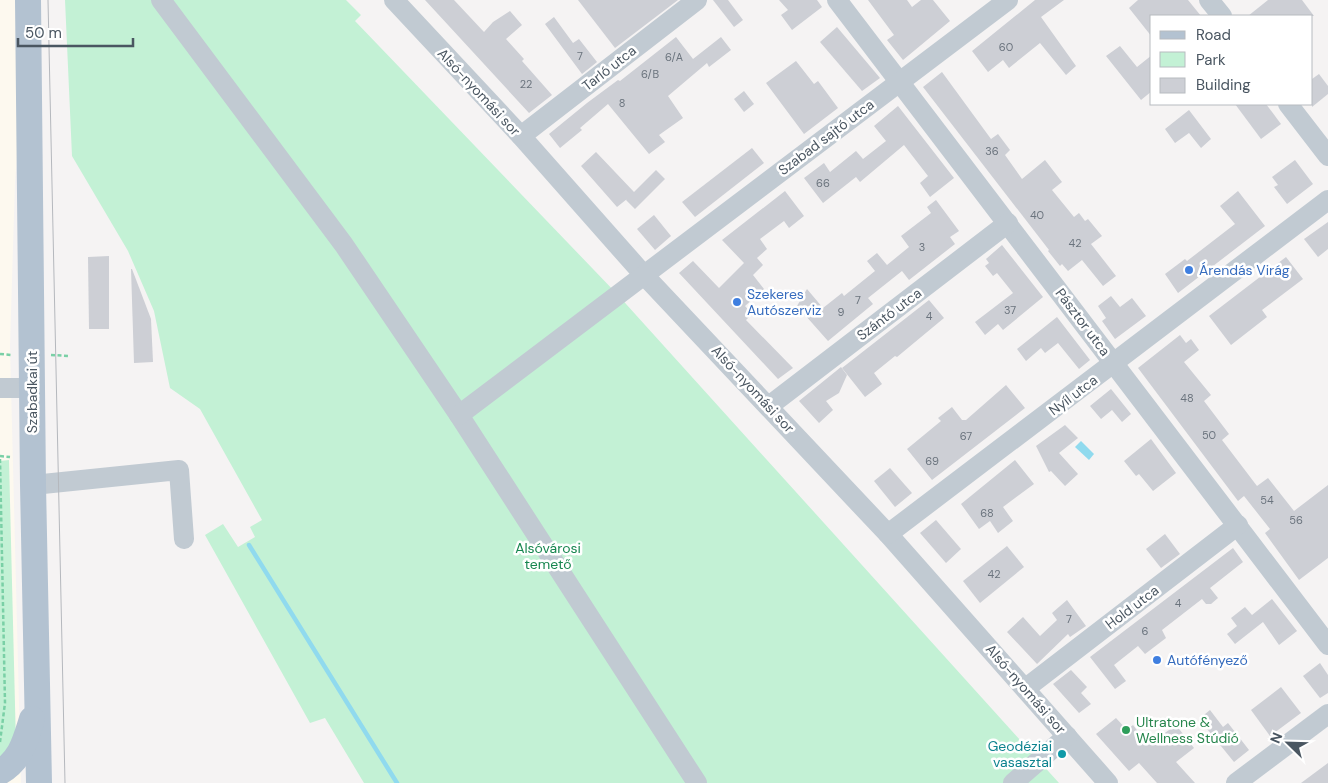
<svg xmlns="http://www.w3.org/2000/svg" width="1328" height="783" viewBox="0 0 1328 783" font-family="'DM Sans',sans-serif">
	<rect width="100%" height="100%" fill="#f5f3f3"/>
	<polygon fill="#fdf9ef" points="0,0 19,0 20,120 15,182 10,346 21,783 0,783"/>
	<g fill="#c3f1d5">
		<polygon points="65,0 346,0 361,15 355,21 617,294 1059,783 364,783 325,718 310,723 205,535 223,524 238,547 255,537 250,527 262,520 200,409 170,388 154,311 128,251 72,156"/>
		<polygon points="9,460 16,745 0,760 0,461"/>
	</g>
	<polygon fill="#90daee" points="1081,441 1094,454 1089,460 1075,447"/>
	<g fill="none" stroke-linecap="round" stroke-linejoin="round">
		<polyline stroke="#90daee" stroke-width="4.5" points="249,545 397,783"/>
	</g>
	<g fill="#cdcfd5">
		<polygon points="425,0 454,0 484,32 493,22 510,11 522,25 506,39 524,59 522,61 552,95 529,113"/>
		<polygon points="578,0 678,0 615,48"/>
		<polygon points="713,0 728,0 743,20 734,27"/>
		<polygon points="779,0 817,0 822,7 792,30 781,15 788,10"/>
		<polygon points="868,0 907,0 912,7 921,0 933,0 950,21 903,60 887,40 894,35"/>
		<polygon points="1035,0 1064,0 1041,17 1076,66 1066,75 1040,43 1009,68 1003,60 988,72 972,51"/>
		<polygon points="1138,0 1188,0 1201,16 1152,16 1152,37 1129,8"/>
		<polygon points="1268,0 1302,0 1314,16 1248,16"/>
		<polygon points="554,17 573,43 579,39 597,62 582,74 545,24"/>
		<polygon points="837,27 880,78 862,91 820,42"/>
		<polygon points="676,37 693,59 721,37 731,50 709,67 707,63 668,96 683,118 659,135 665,142 649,154 608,104 580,128 582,130 560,148 549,134 587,103 618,80 620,81"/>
		<polygon points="1120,46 1137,67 1152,55 1152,91 1141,100 1106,56"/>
		<polygon points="796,61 814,84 818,81 838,108 804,134 766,83"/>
		<polygon points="942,72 991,139 998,134 1010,150 1005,155 1022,179 1045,160 1062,182 1052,190 1074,217 1079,213 1085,221 1088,219 1102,236 1091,244 1116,276 1103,286 1082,260 1068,271 1062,264 1060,266 1048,251 1049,250 923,87"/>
		<polygon points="1319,74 1328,86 1328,94 1312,107 1312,79"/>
		<polygon points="744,91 754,104 744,112 734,99"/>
		<polygon points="1235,104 1266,104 1281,124 1261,139"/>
		<polygon points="898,106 954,178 930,197 920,183 928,176 904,145 860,182 856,177 823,203 804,178 824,163 830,172 856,151 863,159 886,141 874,126"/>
		<polygon points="1189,110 1211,139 1201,148 1189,133 1175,143 1165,129"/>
		<polygon points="752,148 764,163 695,217 682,202"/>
		<polygon points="596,152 634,192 656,170 665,179 635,209 626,200 627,199 617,207 581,166"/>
		<polygon points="1295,160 1313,184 1287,204 1274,187 1278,185 1272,177"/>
		<polygon points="785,191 804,216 789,228 784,221 760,239 767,249 757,258 763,265 753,275 764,289 745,306 752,314 746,320 793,368 778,379 679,273 693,261 719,288 744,263 722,240"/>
		<polygon points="1238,191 1265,226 1178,293 1165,274 1185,259 1187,261 1235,224 1220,206"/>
		<polygon points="936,200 959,231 950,237 955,244 909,280 902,271 868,298 873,304 828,341 797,306 807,289 823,308 842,293 844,296 875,271 867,261 877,253 887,265 909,247 901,236 931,213 927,207"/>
		<polygon points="654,215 671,236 655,250 637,229"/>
		<polygon points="1328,222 1328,249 1318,257 1304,239"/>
		<polygon points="1002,245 1043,297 1003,330 998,324 985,335 975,322 1013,293 997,273 993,276 985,266 989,263 986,259"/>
		<polygon points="109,256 109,329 89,329 88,257"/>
		<polygon points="1286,257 1303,279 1262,310 1267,317 1231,345 1209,316"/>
		<polygon points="131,269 132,269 151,319 153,362 134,363"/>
		<polygon points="1111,296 1120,307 1132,298 1146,316 1115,339 1102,321 1106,318 1098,306"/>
		<polygon points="929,300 944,318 897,357 895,356 874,373 882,384 865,397 842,368"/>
		<polygon points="1057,317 1090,360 1079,369 1058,343 1045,353 1041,348 1026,361 1017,349"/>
		<polygon points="1180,335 1186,343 1191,339 1199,350 1184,362 1211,395 1204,401 1229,434 1222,440 1257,486 1268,478 1294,511 1328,485 1328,558 1299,580 1265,533 1270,529 1244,496 1238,501 1138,368"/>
		<polygon points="841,367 847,375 839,393 826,401 833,410 819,423 799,401"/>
		<polygon points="1006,385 1025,408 932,480 907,449 941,421 938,418 952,407 962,420 966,420"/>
		<polygon points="1111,389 1131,414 1122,422 1112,410 1101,419 1090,406"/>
		<polygon points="1065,425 1078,438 1059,453 1078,474 1065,486 1051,471 1049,472 1036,446"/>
		<polygon points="1151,439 1176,473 1153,491 1139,474 1136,476 1124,461"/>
		<polygon points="1015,460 1034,484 1003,507 1013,521 998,533 990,521 979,529 961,504"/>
		<polygon points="890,468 912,493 895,507 874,481"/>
		<polygon points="936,520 961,549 946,563 920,533"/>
		<polygon points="1165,534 1180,554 1161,568 1146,549"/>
		<polygon points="1007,546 1024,567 980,603 963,581"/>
		<polygon points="1233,548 1243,562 1210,588 1218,598 1211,604 1206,604 1202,599 1162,630 1166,638 1145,654 1138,646 1114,665 1126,681 1115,689 1090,657"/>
		<polygon points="1272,599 1297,631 1279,645 1263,622 1235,644 1227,634 1237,626 1231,618 1245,607 1252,615"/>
		<polygon points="1067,600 1086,626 1070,637 1068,634 1037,664 1007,632 1023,617 1040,636 1057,620 1052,613"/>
		<polygon points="1320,663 1328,675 1328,693 1320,698 1303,676"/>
		<polygon points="1071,670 1087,687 1081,693 1091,704 1079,713 1053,684"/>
		<polygon points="1281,687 1301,713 1270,736 1251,710"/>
		<polygon points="1210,710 1223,727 1228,723 1249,750 1234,762 1199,719"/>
		<polygon points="1116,718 1127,730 1133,725 1148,745 1176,725 1194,748 1176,762 1195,783 1157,783 1139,763 1129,771 1096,734"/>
		<polygon points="1328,763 1328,783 1301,783"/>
	</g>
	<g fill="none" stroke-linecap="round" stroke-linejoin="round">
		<g stroke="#7ad0a6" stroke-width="2.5" stroke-dasharray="4 2.5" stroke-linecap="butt">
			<polyline points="0,354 11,355"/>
			<polyline points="51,355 70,356"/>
			<polyline points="0,456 10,457"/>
			<polyline points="0,459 5,703 0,742"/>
		</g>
		<g stroke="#c1cad2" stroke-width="20">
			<polyline points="161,0 344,245 459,415 697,783"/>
			<polyline points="394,0 521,136 643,274 888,534 1108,783"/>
			<polyline points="837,0 1328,645"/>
			<polyline points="1209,0 1222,16"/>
			<polyline points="1288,104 1328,156"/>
			<polyline points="521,136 697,0"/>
			<polyline points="0,388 32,388"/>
			<polyline points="769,406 1008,223"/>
			<polyline points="459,415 1008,0"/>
			<polyline points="33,485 179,470 184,539"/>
			<polyline points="888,534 1328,200"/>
			<polyline points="1026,688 1238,525"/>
			<polyline points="1013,783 1067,736"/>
			<polyline points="1236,783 1328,714"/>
		</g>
		<g stroke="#b3c2d1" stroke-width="26">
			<polyline points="28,0 33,485 39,783"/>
			<path d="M0,772C21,760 25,741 32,719"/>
		</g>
		<polyline stroke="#b5b8bd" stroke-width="1" points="48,0 65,783"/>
	</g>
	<g fill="#3f7fe0" stroke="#fff" stroke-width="2">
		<circle cx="1189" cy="270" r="5"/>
		<circle cx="737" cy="302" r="5"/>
		<circle cx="1157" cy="660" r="5"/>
	</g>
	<circle fill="#2e9e5b" stroke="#fff" stroke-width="2" cx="1126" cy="730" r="5"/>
	<circle fill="#0f9aa8" stroke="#fff" stroke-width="2" cx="1062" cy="754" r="5"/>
	<g text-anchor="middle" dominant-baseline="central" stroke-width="5" stroke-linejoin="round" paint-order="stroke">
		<g font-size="11" fill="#6b747e">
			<text x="1006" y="47">60</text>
			<text x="580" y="56">7</text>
			<text x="674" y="57">6/A</text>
			<text x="650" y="74">6/B</text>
			<text x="526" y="84">22</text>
			<text x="622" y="103">8</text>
			<text x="992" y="151">36</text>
			<text x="823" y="183">66</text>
			<text x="1037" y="215">40</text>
			<text x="1075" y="243">42</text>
			<text x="922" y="247">3</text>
			<text x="858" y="300">7</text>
			<text x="1010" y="310">37</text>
			<text x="841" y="312">9</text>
			<text x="929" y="316">4</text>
			<text x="1187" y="398">48</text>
			<text x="1209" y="435">50</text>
			<text x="966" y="436">67</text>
			<text x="932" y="461">69</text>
			<text x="1267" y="500">54</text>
			<text x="987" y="513">68</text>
			<text x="1296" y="520">56</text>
			<text x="994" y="574">42</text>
			<text x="1178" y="603">4</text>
			<text x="1069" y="619">7</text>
			<text x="1145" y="631">6</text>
		</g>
		<g font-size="14" fill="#4a5661" stroke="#fff">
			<text transform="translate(609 68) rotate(-38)">Tarló utca</text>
			<text transform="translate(479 92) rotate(47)">Alsó-nyomási sor</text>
			<text transform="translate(826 137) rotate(-37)">Szabad sajtó utca</text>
			<text transform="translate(889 314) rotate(-37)">Szántó utca</text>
			<text transform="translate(1083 322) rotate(53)">Pásztor utca</text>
			<text transform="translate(753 389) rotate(47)">Alsó-nyomási sor</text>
			<text transform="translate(32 392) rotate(-90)">Szabadkai út</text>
			<text transform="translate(1073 395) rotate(-37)">Nyíl utca</text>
			<text transform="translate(1132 607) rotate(-37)">Hold utca</text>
			<text transform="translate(1026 689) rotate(49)">Alsó-nyomási sor</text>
		</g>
		<g font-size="14" fill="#366cbe" stroke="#fff" text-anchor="start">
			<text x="1199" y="270">Árendás Virág</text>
			<text x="747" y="294">Szekeres<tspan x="747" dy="16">Autószerviz</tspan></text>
			<text x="1167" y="660">Autófényező</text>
		</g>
		<g font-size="14" fill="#17864f" stroke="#fff">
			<text x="548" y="548">Alsóvárosi<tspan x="548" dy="16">temető</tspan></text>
		</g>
		<g font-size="14" fill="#27864d" stroke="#fff" text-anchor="start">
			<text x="1136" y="722">Ultratone &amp;<tspan x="1136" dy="16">Wellness Stúdió</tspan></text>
		</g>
		<g font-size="14" fill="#0d838f" stroke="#fff" text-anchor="end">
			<text x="1052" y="746">Geodéziai<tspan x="1052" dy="16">vasasztal</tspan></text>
		</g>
	</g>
	<rect x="1150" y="15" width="162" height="90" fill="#ffffff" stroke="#b7bbc0"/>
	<rect x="1160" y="31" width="25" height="8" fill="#b3c2d1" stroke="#b7bbc0"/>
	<text x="1196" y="40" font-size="15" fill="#4a5661">Road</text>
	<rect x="1160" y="52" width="25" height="15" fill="#c3f1d5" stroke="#b7bbc0"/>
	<text x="1196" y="65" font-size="15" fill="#4a5661">Park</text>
	<rect x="1160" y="78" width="25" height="15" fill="#cdcfd5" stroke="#b7bbc0"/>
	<text x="1196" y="90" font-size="15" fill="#4a5661">Building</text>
	<g transform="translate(1288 743) rotate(293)" stroke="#ffffff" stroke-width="4" paint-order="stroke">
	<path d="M0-4L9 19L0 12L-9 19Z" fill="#4a5661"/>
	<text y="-8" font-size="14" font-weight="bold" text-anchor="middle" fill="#4a5661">N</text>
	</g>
	<path d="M18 38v8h115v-8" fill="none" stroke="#4a5661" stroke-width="2.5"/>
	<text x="25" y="38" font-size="15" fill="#4a5661" stroke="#ffffff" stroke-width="4" paint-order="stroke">50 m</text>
</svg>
